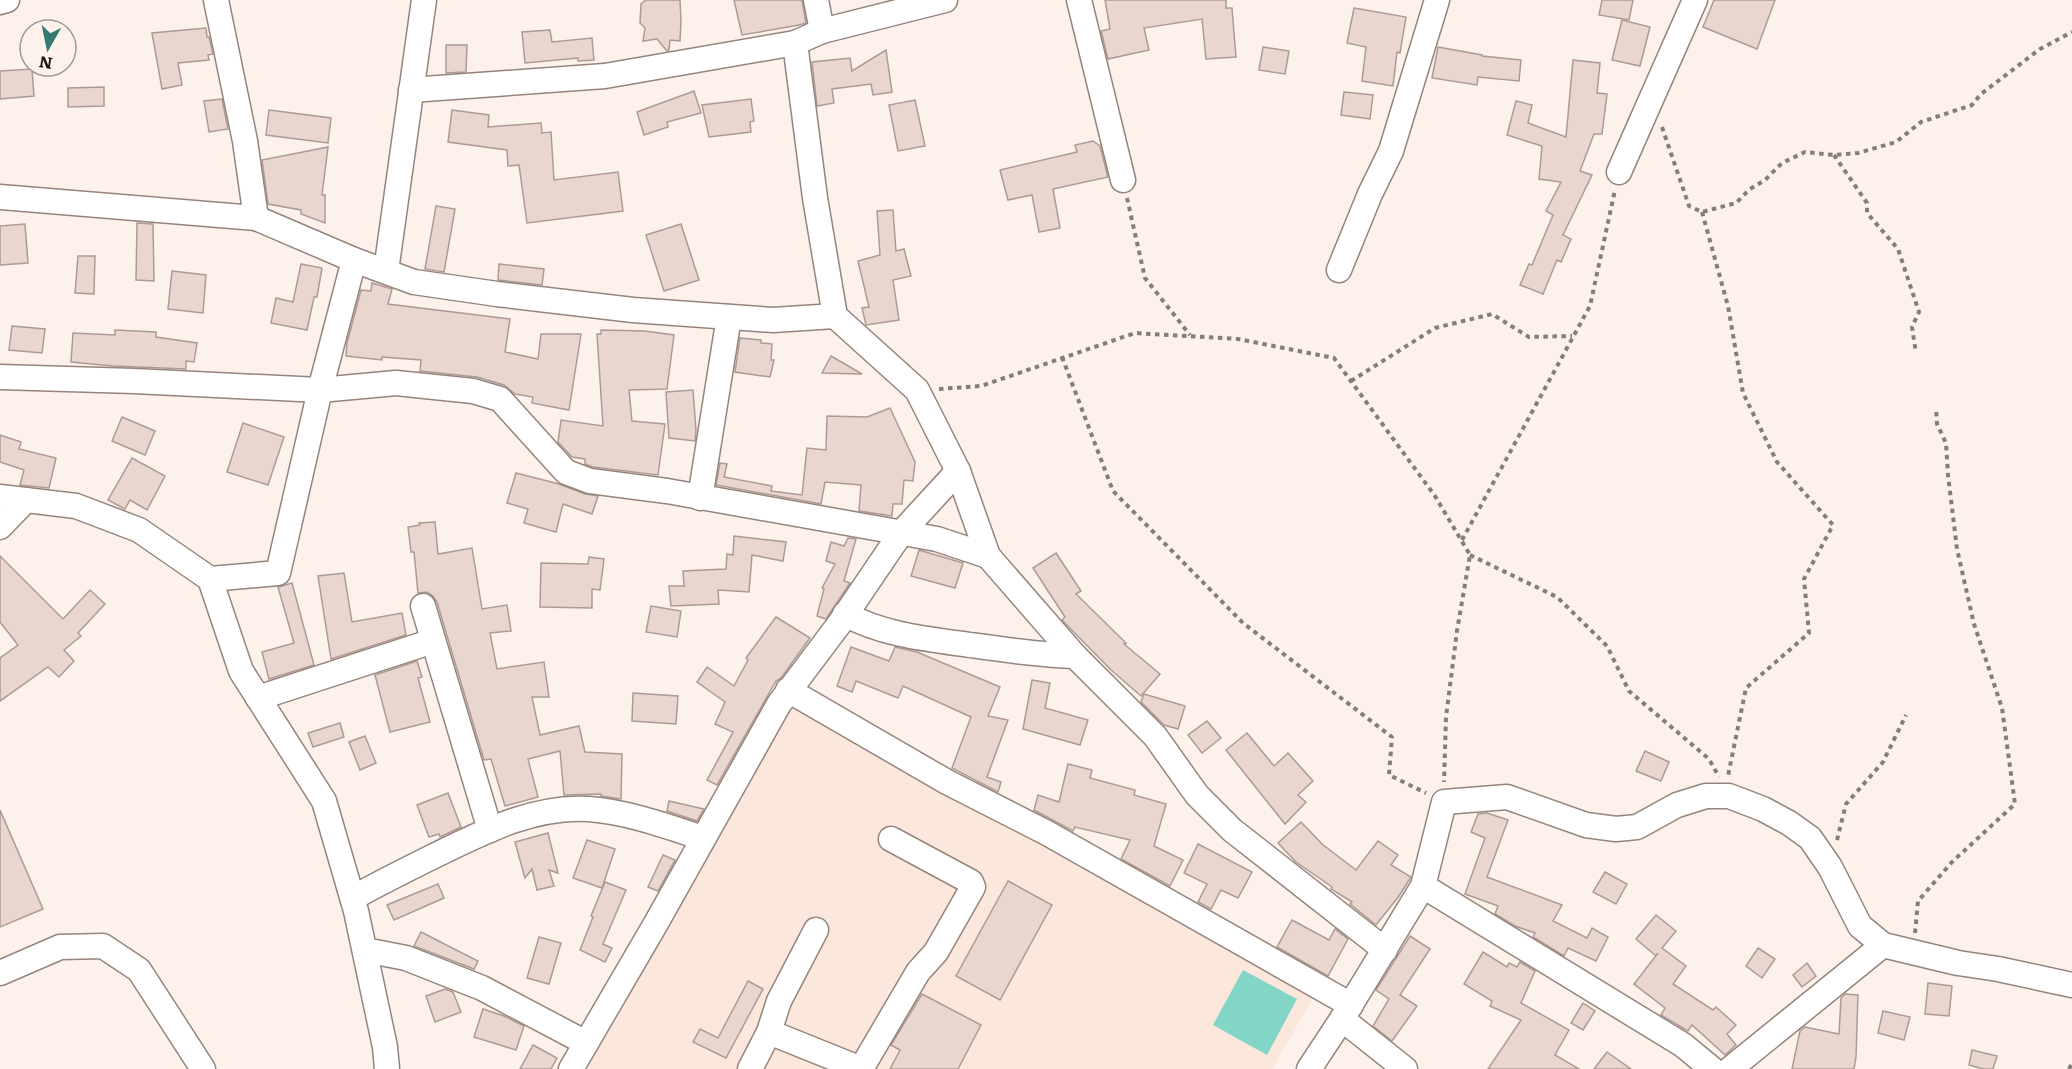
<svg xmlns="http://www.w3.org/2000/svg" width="2072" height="1069" viewBox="0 0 2072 1069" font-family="Literata,serif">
	<rect width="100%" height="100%" fill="#fdf1ec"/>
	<polygon fill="#fce7dd" points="788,701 1315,995 1272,1069 587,1069 691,882"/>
	<polygon fill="#83d5c7" points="1243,970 1297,999 1267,1055 1213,1025"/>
	<g fill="#e9d6ce" stroke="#ad9b93" stroke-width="1.5">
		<polygon points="646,0 680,0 681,22 680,41 670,40 669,50 667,51 657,39 643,41 645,28 640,23 641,4"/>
		<polygon points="734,0 802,0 806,23 799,25 742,35"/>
		<polygon points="1105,0 1226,0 1226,8 1232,8 1236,57 1206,59 1202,19 1144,28 1149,50 1108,59 1101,31 1110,29"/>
		<polygon points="1602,0 1633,0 1629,20 1599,15"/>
		<polygon points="1714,0 1775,0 1757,49 1703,27"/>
		<polygon points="1354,8 1406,17 1400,53 1397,52 1393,86 1362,81 1366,47 1347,43"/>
		<polygon points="1622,20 1650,27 1640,66 1612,60"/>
		<polygon points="206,28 207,37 209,37 213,54 208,55 209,60 178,63 182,85 162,89 152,33"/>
		<polygon points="550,30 552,42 592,38 594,60 578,61 578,58 525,63 522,32"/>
		<polygon points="446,45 467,45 466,72 446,73"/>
		<polygon points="1263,47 1289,51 1285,74 1259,70"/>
		<polygon points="1438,47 1482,55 1482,56 1521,60 1519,81 1478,77 1477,85 1432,78"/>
		<polygon points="886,50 892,92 873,95 871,84 832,89 834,103 817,106 812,62 850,58 852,71"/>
		<polygon points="1573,60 1600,63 1597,93 1607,94 1602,134 1594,134 1580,171 1592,175 1563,235 1571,239 1561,262 1557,260 1543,294 1520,285 1529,264 1532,265 1553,215 1546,211 1561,182 1539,179 1542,146 1507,135 1516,101 1532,105 1528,123 1566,137"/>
		<polygon points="32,69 34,96 0,99 0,71"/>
		<polygon points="104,87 104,106 68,107 68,88"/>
		<polygon points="694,91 701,113 667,122 668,127 644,135 637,112"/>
		<polygon points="1344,92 1373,95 1370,119 1341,115"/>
		<polygon points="222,99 228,129 209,132 204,101"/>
		<polygon points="751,99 754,121 750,122 751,132 709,137 702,105"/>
		<polygon points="915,100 925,146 898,151 889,105"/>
		<polygon points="269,110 331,118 328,143 266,135"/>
		<polygon points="452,110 489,115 488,127 541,123 542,133 551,132 554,180 618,172 623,211 527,223 519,165 508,166 507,150 448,142"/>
		<polygon points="1093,141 1100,146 1108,177 1053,189 1060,228 1039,232 1032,195 1008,200 1000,170 1077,152 1075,145"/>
		<polygon points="328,147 322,195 325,195 325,223 301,214 301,210 268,204 262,160"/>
		<polygon points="436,206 455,209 444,272 425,269"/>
		<polygon points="893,210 896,251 904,249 911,276 893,280 899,320 866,325 862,308 869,307 858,261 880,255 877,211"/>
		<polygon points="137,223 153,224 154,281 136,280"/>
		<polygon points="25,224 28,263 0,265 0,226"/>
		<polygon points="681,224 699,280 664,291 646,235"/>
		<polygon points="78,256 95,256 94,294 75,293"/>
		<polygon points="301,264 322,268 317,297 314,297 307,330 271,323 276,298 293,302"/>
		<polygon points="499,264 544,269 542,285 498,280"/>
		<polygon points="172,271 206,275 203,313 168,309"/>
		<polygon points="372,283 392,289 388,304 510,319 505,352 538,359 541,334 581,334 569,410 532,403 533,397 515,394 504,385 477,377 420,371 421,360 382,357 382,360 346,356 347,343 361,290 371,291"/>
		<polygon points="12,326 45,329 42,353 9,350"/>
		<polygon points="115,330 156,332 156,337 197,343 194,362 186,361 186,369 113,366 71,362 73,333 115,335"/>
		<polygon points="601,330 645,331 674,335 667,389 629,390 632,421 665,424 658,475 593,467 585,464 585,459 572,457 558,442 561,420 603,426 597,334 601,334"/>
		<polygon points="740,338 761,340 761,343 772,344 771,360 774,360 770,377 735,372"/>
		<polygon points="831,356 862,374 822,373"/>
		<polygon points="693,390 696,430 695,441 669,438 666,392"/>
		<polygon points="890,408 915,462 913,481 904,480 902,504 893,504 892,516 859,511 861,485 825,482 821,504 716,485 720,463 727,464 724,477 772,486 771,491 802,495 807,448 826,450 827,416 867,417"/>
		<polygon points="122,417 155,431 145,455 112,441"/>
		<polygon points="243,423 284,437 268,485 227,472"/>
		<polygon points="0,435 21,442 19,449 56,458 49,488 20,485 24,470 0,462"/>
		<polygon points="132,458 165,476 147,510 130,500 125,509 108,500"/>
		<polygon points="516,473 559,484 585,494 598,496 592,514 563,504 556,532 524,523 528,509 507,503"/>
		<polygon points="435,522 438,554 472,548 482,609 507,605 511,631 490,633 497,669 544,662 549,697 532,697 540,735 579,726 585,752 622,754 621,799 601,796 601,794 564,795 560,751 528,759 538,797 505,806 491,759 484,760 437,602 433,596 427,592 418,593 414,552 411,552 408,527 420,525 419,523"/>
		<polygon points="734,536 786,542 783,561 752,555 749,592 718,590 719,604 671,606 669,586 684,586 683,571 726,569 727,554 733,555"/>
		<polygon points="848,538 856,539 844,581 850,583 826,619 817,616 824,589 822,588 835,564 826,561 831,542 844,546"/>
		<polygon points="919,550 963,563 955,588 911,576"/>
		<polygon points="1056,553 1081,591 1076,594 1126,643 1124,644 1160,674 1141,696 1111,670 1062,620 1065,617 1033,568"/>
		<polygon points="0,556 63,619 90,590 105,604 78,633 81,636 64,650 74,661 59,677 48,667 0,701 0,658 18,645 0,622"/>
		<polygon points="589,557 604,559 600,590 592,589 592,608 540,607 541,563 588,564"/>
		<polygon points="344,573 352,622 402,613 406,635 331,659 318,576"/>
		<polygon points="292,583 314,665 269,679 262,652 294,643 278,587"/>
		<polygon points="651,606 681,611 677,637 646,632"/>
		<polygon points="776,617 810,638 781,678 776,681 717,785 707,780 733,732 715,724 725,702 697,682 707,667 734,686 748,660 746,658"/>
		<polygon points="851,647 889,661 895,647 917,652 1000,687 988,716 1008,720 987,777 1001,782 998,792 952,768 971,717 903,686 898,698 856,681 852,692 837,686"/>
		<polygon points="417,661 422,677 418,678 430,722 390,732 375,675"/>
		<polygon points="1032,680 1050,683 1045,708 1088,720 1080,745 1023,729"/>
		<polygon points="633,693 678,696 676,724 632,721"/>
		<polygon points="1144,694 1185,706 1178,729 1164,725 1141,702"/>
		<polygon points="1207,721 1221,738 1202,753 1188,735"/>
		<polygon points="340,723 344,737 313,747 308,733"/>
		<polygon points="1247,733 1274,766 1288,753 1313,781 1298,795 1306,802 1285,824 1226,750"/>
		<polygon points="365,736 376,763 360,770 349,742"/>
		<polygon points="1645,751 1669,762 1661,781 1636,771"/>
		<polygon points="1068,764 1092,770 1090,778 1135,790 1134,795 1166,804 1154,846 1183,860 1170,886 1121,859 1130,840 1075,827 1073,831 1034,810 1038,795 1059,802"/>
		<polygon points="448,793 461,827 440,837 439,834 429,837 417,805"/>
		<polygon points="669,801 704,809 697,821 667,811"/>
		<polygon points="0,810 43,909 0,927"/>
		<polygon points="1487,813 1508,820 1487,877 1562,905 1553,921 1587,938 1592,928 1608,937 1596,961 1568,948 1564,956 1533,937 1535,933 1515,926 1495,914 1498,906 1465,894 1485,838 1471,832 1478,814"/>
		<polygon points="1301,822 1322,844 1356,870 1378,841 1398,855 1391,865 1411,877 1399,896 1376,925 1350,904 1352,902 1331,889 1332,887 1296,862 1278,843"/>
		<polygon points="548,833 558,873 549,870 554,886 537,890 532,869 525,878 515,842"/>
		<polygon points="587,840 615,849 602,888 573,878"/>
		<polygon points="1198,844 1252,872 1238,898 1221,890 1211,909 1198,902 1207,884 1184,873"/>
		<polygon points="663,855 675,860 658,891 648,887"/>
		<polygon points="1605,872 1627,884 1616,904 1593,892"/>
		<polygon points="1008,881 1052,905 1000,1000 956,976"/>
		<polygon points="605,882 626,890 603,944 612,948 605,962 580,950 593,917 591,916"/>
		<polygon points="438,884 444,898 394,920 387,905"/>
		<polygon points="1656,915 1676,931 1662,948 1686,966 1673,984 1713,1010 1716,1007 1736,1025 1727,1034 1736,1045 1725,1055 1692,1025 1688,1031 1661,1015 1665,1008 1634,984 1658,953 1656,956 1636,939"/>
		<polygon points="1292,920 1329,940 1335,929 1348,939 1328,976 1277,947"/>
		<polygon points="421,932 478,961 474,969 414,946"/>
		<polygon points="1410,936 1430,949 1400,995 1417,1006 1392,1041 1373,1026 1389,999 1376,990"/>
		<polygon points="539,937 561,943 549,984 527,978"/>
		<polygon points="1758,948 1775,959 1762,978 1746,966"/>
		<polygon points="1483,952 1507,967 1509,963 1517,967 1520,962 1535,971 1521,1003 1569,1030 1555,1055 1579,1069 1488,1069 1521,1020 1490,1006 1492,1001 1464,984"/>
		<polygon points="1807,963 1816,976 1802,987 1793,975"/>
		<polygon points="748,981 763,989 726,1058 693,1042 700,1029 718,1038"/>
		<polygon points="1928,983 1952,986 1949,1016 1925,1014"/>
		<polygon points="445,989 453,992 461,1012 435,1022 426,996"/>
		<polygon points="922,994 981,1025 958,1069 890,1069 900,1050 891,1045"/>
		<polygon points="1845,994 1858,995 1856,1057 1854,1069 1792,1069 1800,1031 1805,1027 1839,1034 1841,998"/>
		<polygon points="1583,1003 1595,1011 1583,1030 1571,1023"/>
		<polygon points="483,1009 504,1016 524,1026 516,1050 474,1037"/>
		<polygon points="1883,1011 1910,1017 1904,1040 1878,1033"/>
		<polygon points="533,1045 557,1058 551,1069 520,1069"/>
		<polygon points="1972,1050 1997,1056 1993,1069 1983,1069 1969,1065"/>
		<polygon points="1607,1052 1631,1069 1594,1069"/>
	</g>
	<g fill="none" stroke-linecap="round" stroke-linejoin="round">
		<g stroke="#95847c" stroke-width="27">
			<g id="minor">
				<polyline points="216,0 245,141 256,218 354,260 414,282 497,294 633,310 773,320 835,316"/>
				<polyline points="816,0 822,31"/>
				<polyline points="1079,0 1123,180"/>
				<polyline points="0,2 7,0"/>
				<polyline points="795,43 815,198 835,316 917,390 958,471 988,556 1075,656 1155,736 1197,795 1232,830 1385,950"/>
				<polyline points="411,90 605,76 795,43 822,31 945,0"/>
				<polyline points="1619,172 1695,0"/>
				<polyline points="0,197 256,218"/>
				<polyline points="1339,270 1370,194 1391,151 1437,0"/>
				<polyline points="386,271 424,0"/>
				<polyline points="0,377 134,381 320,390 396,383 473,391 500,399 566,472 590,481 667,491 937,539 988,556"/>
				<polyline points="0,497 76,506 139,530 210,579 241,671 324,801 356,911 385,1047 387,1069"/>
				<polyline points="700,498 729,317"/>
				<polyline points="0,527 26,500"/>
				<polyline points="210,579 278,573 320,390 354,260"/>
				<polyline points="423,606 490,830"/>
				<path d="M845,614C883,635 927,639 970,645C1005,650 1039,655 1075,656"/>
				<polyline points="788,690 947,782 1047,833 1351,1005"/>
				<polyline points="258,698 433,641"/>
				<polyline points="1423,886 1683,1045 1712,1069"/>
				<path d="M353,898C379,883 406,870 434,856C481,833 534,805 589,809C628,812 666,826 703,838"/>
				<polyline points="365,950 406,958 482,988 586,1043"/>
				<polyline points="0,973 60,947 103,946 139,970 203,1069"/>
				<polyline points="1342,1019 1405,1069"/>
				<polyline points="769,1032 861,1069"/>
				<polyline points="571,1069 655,925 779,704 840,623 901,533 958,471"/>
				<polyline points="750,1069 769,1032 779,1001 816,930"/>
				<polyline points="861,1069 918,972 936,952 973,887 971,882 891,839"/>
				<polyline points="1309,1069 1342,1019 1423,886 1444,802 1507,797 1586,825 1616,829 1637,827 1677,805 1706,796 1729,796 1763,809 1789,823 1810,838 1830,867 1860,926 1883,945 1958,963 1998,969 2072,985"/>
				<polyline points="1730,1069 1883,945"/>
			</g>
		</g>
		<g stroke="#867d79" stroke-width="4" stroke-dasharray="4.5 4.5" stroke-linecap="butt">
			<polyline points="1662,127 1689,206 1702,212 1736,203 1750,189 1765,180 1782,163 1805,152 1834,155 1858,153 1896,142 1921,122 1972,105 1981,94 2040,49 2072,32"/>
			<polyline points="1834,155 1867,203 1867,213 1898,249 1919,312 1912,327 1916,353"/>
			<polyline points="1127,198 1145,278 1190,335"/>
			<polyline points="1702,212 1728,306 1743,393 1777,462 1833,525 1804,579 1809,633 1746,688 1728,776"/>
			<polyline points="1062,357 1113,491 1243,623 1392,737 1389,775 1426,793"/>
			<polyline points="1351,381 1435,328 1492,314 1529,337 1572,336"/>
			<polyline points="939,389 981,386 1135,333 1238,339 1334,358 1435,496 1470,555 1457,631 1446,717 1444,782"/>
			<polyline points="1462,540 1590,306 1615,190"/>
			<polyline points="1470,555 1557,597 1607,646 1629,691 1709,759 1719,777"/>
			<polyline points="1837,840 1846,804 1883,762 1906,715"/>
			<polyline points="1915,933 1918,901 1952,862 2015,804 2002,708 1974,624 1957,549 1948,475 1946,443 1937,424 1936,408"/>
			<polyline points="2069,1069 2072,1064"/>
		</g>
		<use href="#minor" stroke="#fff" stroke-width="24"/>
	</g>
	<g transform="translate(48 48) rotate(189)"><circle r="28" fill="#fdf1ec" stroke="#a39995" stroke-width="1.5"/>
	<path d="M0-4.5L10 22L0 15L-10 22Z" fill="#357a70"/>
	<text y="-9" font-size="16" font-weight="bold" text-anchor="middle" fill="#1b1512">N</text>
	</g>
</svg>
